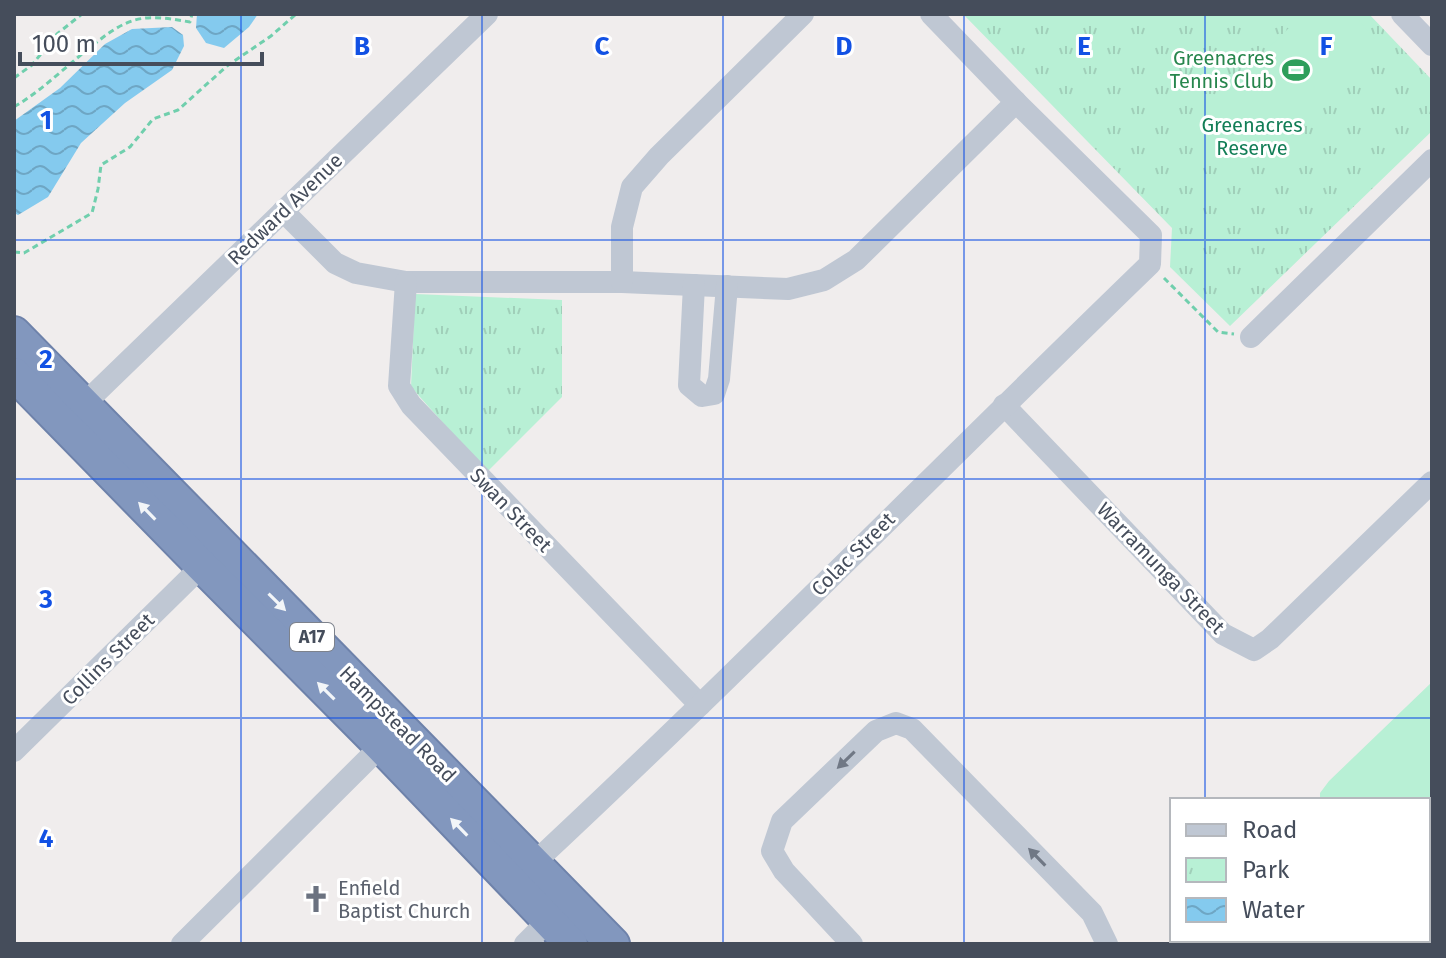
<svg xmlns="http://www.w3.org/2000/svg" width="1446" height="958" viewBox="0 0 1446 958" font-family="'Fira Sans',sans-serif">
	<defs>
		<pattern id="park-tufts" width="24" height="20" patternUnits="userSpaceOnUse" patternTransform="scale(2)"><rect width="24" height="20" fill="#b8f0d5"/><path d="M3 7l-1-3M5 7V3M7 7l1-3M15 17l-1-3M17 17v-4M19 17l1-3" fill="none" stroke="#a0cfb9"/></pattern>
		<pattern id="water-waves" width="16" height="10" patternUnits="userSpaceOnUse" patternTransform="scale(2)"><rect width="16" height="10" fill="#84caee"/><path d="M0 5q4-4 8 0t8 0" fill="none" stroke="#6ea6c4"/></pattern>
	</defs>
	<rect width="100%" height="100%" fill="#f0eded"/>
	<g fill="url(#park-tufts)">
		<polygon points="963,14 1369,14 1432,80 1432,131 1230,326 1170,267 1172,228"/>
		<polygon points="415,294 562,300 562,397 487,472 411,387"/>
	</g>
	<g fill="#b8f0d5">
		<polygon points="1303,14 1353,14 1376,40 1265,151 1215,101"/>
		<polygon points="1432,682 1432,944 1427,944 1423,940 1428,940 1428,800 1320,800 1320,793 1329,781"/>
	</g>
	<g fill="url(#water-waves)">
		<polygon points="197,14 258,14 249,27 224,48 206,43 196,28"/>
		<polygon points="172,27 183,35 184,46 172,70 125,103 81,143 48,197 18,215 14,213 14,121 60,88 105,44 132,29"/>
	</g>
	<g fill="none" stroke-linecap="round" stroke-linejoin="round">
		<g stroke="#6e82aa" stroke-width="36">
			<g id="highway">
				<polyline points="14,333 613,944"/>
				<polyline points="14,374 202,566 381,746 571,944"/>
			</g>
		</g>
		<g stroke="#70cfad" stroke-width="3" stroke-dasharray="6 4" stroke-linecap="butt">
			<polyline points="14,78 32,65 57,34 82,14"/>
			<path d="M14,107C41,91 63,69 87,50C102,38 117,25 135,20C153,15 172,19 190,22L192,14"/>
			<polyline points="14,252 24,253 92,213 98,189 101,165 130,147 153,119 178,110 227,66 271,36 296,14"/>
			<polyline points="1164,278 1218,332 1234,334"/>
		</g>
		<g stroke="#bfc7d3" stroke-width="22">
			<polyline points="1402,14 1432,45"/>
			<polyline points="283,211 335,263 356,273 406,282 622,282 788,289 824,280 856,260 1016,102"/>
			<polyline points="406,282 399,386 411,405 700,705"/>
			<polyline points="622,282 622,227 632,187 659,156 803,14"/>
			<polyline points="694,285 689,385 702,396 714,394 719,379 727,286"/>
			<polyline points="1251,337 1432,160"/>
			<polyline points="83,405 487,14"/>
			<polyline points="1004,405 1223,634 1254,650 1270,639 1432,482"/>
			<polyline points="14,751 202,566"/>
			<path d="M534,863C743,668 944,463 1150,264L1151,235L1016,102L931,14"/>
			<polyline points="182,944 381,746"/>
			<polyline points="525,944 548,921"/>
			<polyline points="852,944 784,871 772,851 782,821 876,731 896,723 912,729 1092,913 1107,944"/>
		</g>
		<use href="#highway" stroke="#8297be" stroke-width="32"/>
	</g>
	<defs><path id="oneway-solid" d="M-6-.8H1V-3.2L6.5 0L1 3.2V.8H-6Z" transform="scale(2)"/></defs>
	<g fill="#f2f5f8">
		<use href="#oneway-solid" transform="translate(147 511) rotate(-134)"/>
		<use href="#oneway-solid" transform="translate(277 602) rotate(45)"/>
		<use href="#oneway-solid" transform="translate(326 691) rotate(-135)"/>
		<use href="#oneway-solid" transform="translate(459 827) rotate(-134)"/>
	</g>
	<g fill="#707885">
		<use href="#oneway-solid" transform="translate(846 760) rotate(136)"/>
		<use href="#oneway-solid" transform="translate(1037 857) rotate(-134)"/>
	</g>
	<path fill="none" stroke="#1251e4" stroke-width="2" stroke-opacity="0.55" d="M241,14V944M482,14V944M723,14V944M964,14V944M1205,14V800M14,240H1432M14,479H1432M14,718H1432M1205,940V944"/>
	<defs>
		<g id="stadium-bare" transform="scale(2.16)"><path d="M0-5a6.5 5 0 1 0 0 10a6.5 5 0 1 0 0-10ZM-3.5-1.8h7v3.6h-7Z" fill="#2e9e5b" stroke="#fff" stroke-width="2.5" paint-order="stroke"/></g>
		<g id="church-bare" transform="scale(2.16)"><path d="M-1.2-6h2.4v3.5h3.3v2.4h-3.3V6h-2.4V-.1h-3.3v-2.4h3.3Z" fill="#6b7280" stroke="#fff" stroke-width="2.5" paint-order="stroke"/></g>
	</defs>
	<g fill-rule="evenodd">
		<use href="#stadium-bare" x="1296" y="70"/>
		<use href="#church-bare" x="316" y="899"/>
	</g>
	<g text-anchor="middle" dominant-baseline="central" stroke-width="6" stroke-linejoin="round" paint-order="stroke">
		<rect fill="#fff" stroke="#7d828c" stroke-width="2" x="290" y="623" width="44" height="28" rx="6"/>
		<g font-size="18" font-weight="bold" fill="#454d5b">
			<text x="312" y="637">A17</text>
		</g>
		<g font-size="20" fill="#27864d" stroke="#fff" text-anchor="end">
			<text x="1274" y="58">Greenacres<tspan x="1274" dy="23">Tennis Club</tspan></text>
		</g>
		<g font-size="20" fill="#137e57" stroke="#fff">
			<text x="1252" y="125">Greenacres<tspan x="1252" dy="23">Reserve</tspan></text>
		</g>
		<g font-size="20" fill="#454d5b" stroke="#fff">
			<text transform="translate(285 209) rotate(-44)">Redward Avenue</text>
			<text transform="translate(511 510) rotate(46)">Swan Street</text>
			<text transform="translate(853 554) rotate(-45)">Colac Street</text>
			<text transform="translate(1161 568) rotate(46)">Warramunga Street</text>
			<text transform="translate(108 659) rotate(-45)">Collins Street</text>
			<text transform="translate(398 724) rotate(45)">Hampstead Road</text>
		</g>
		<g font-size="20" fill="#5b616d" stroke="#fff" text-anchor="start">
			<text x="338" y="888">Enfield<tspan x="338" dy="23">Baptist Church</tspan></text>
		</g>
	</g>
	<g font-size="26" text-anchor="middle" font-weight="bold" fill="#1251e4" stroke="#fff" stroke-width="6" stroke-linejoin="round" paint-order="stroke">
		<text x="362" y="55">B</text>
		<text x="602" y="55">C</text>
		<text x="844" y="55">D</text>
		<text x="1084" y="55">E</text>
		<text x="1326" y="55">F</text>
		<text x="46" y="129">1</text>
		<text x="46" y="368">2</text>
		<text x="46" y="608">3</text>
		<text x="46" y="847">4</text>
	</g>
	<rect width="1446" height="958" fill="none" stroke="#454d5b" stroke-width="32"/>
	<rect x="1170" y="798" width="260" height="144" fill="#ffffff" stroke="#b5b8bd" stroke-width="2"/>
	<rect x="1186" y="824" width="40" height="12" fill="#bfc7d3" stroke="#b5b8bd" stroke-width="2"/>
	<text x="1242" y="838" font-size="24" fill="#454d5b">Road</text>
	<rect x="1186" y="858" width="40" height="24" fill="url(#park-tufts)" stroke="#b5b8bd" stroke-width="2"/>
	<text x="1242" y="878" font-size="24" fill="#454d5b">Park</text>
	<rect x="1186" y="898" width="40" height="24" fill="url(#water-waves)" stroke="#b5b8bd" stroke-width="2"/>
	<text x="1242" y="918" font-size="24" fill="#454d5b">Water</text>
	<path d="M20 52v12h242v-12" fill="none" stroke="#454d5b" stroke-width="4"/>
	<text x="32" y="52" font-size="24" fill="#454d5b" stroke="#ffffff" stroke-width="6" paint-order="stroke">100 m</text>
</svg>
